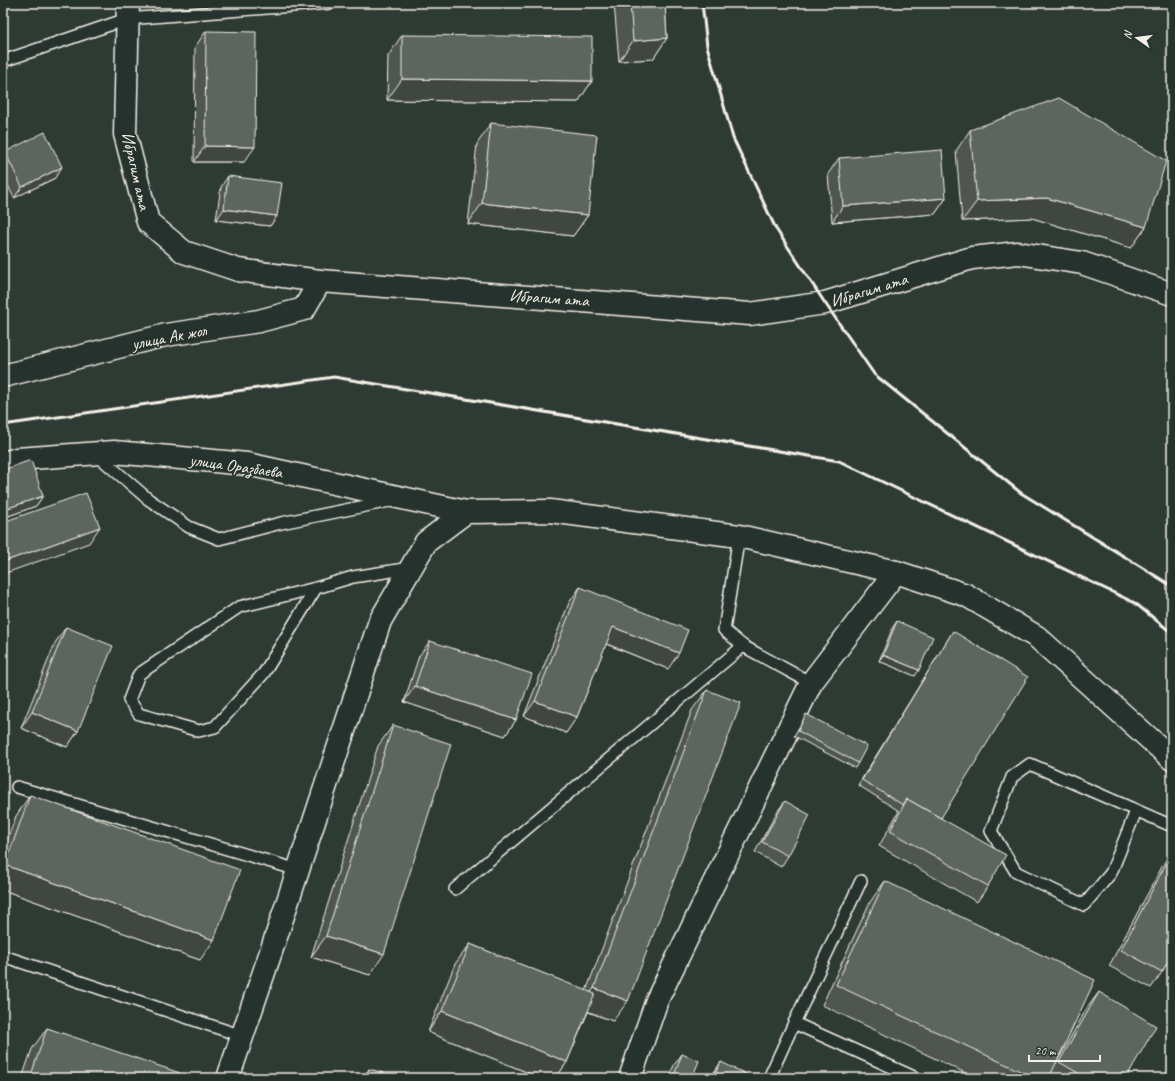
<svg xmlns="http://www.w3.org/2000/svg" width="1175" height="1081" viewBox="0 0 1175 1081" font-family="Caveat,sans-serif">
	<rect width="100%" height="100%" fill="#2e3b34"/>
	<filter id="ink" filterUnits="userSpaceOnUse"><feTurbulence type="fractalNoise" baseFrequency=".025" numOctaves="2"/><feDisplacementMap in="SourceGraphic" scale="8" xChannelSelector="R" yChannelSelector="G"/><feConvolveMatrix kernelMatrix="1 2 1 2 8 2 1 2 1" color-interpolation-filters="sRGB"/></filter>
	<g filter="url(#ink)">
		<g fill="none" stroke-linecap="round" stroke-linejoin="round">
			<g stroke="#f4f1e8" stroke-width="14">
				<g id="lane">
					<polyline points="3,61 127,19 331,3"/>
					<polyline points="97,455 148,499 189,527 219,539 281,523 390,501"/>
					<polyline points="739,536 724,630 743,646 811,683"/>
					<polyline points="316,588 264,673 215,727 199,731 139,714 129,700 139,674 239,607 316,588 353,577 411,568"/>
					<polyline points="17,787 298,870"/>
					<polyline points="1136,811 1111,873 1084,905 1016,872 991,831 1012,777 1030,764 1172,826"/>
					<polyline points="455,889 743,646"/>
					<polyline points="3,956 242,1036"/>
					<polyline points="794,1023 861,881"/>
					<polyline points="769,1078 794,1023 916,1078"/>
				</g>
			</g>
			<g stroke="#f4f1e8" stroke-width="25">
				<g id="street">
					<polyline points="3,376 166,335 259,321 304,309 320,281"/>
					<polyline points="3,463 17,459 114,452 247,464 466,512"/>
					<polyline points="228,1078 278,931 380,621 426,542 466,512 550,511 739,536 896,572 966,595 1037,637 1172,759"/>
					<polyline points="630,1078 657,1000 811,683 896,572"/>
				</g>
			</g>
			<g stroke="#f4f1e8" stroke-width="25">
				<polyline id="secondary" points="128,3 125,134 148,222 184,252 238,270 320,281 750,314 825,303 972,258 1018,253 1082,263 1172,294"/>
			</g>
			<use href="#lane" stroke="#26332d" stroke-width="11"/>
			<use href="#street" stroke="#26332d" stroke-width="22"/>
			<use href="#secondary" stroke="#26332d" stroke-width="22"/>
			<g stroke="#f4f1e8" stroke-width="3">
				<polyline points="702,3 707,46 733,138 776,229 825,303 874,374 1021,493 1172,586"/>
				<polyline points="3,425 334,377 839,461 1135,603 1172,633"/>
			</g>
		</g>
		<g fill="#4f5751" stroke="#f4f1e8">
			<polygon points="614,3 665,3 667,38 653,59 619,61"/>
			<polygon points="206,31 244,162 194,162 195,47"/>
			<polygon points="402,35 592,81 578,102 387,100 388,56"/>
			<polygon points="491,123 588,215 573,236 468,224 477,144"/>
			<polygon points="970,130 1146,227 1131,248 1032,218 962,221 956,151"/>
			<polygon points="5,152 55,178 14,198 3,175 3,155"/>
			<polygon points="839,158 946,198 935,214 832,222 828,174"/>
			<polygon points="228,176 277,216 270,226 216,220 221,187"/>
			<polygon points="3,470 43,496 36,506 3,518"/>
			<polygon points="580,587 668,669 606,644 577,717 566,733 524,716 569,603"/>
			<polygon points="897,621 915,676 879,661 893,627"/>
			<polygon points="66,627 78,731 67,747 21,728 55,643"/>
			<polygon points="953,631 941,818 988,886 977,902 879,846 899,811 858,785"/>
			<polygon points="430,641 516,720 505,736 404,702 419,656"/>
			<polygon points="707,690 613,1021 588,1012 567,1062 556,1078 541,1078 428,1032 455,964 470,944 586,991 692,710"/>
			<polygon points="806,714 858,763 855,768 794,736 803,720"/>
			<polygon points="393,725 370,975 311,957 378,746"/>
			<polygon points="30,795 200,960 3,890 3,851 16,816"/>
			<polygon points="785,801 788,856 781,867 755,852 777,812"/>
			<polygon points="1172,851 1172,954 1162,972 1151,988 1109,966 1164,863"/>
			<polygon points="885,881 1055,1065 1087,1008 1099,992 1126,1078 976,1078 822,1005 870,902"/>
			<polygon points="47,1028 178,1078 22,1078 32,1049"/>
			<polygon points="682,1054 692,1078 669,1078 674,1065"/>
			<polygon points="721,1062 744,1078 710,1078"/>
			<polygon points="369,1069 400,1078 363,1078"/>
		</g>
		<g fill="#404742" stroke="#f4f1e8">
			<polygon points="667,38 653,59 619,61 633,41"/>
			<polygon points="402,79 592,81 578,102 387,100"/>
			<polygon points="205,146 255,147 244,162 194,162"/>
			<polygon points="62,167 55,178 14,198 22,187"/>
			<polygon points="946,198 935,214 832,222 843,206"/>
			<polygon points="1047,198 1146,227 1131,248 1032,218 962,221 977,201"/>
			<polygon points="482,203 588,215 573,236 468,224"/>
			<polygon points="224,209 277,216 270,226 216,220"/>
			<polygon points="43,496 36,506 3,518 3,515 8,508"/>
			<polygon points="100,527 89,543 3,574 3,562"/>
			<polygon points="613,627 679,653 668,669 602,642"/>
			<polygon points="883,655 919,670 915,676 879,661"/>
			<polygon points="415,686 516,720 505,736 404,702"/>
			<polygon points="535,701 577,717 566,733 524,716"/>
			<polygon points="32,712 78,731 67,747 21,728"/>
			<polygon points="5,865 214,940 200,960 3,890 3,868"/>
			<polygon points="326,936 384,954 370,975 311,957"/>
			<polygon points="594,988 628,1001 613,1021 579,1008"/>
			<polygon points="442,1011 567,1062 556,1078 541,1078 428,1032"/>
		</g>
		<g fill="#5c655e" stroke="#f4f1e8">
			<polygon points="630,3 665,3 667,38 633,41"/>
			<polygon points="206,31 256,32 255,147 205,146"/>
			<polygon points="402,35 592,37 592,81 402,79"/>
			<polygon points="1059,98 1166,161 1146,227 1047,198 977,201 970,130"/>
			<polygon points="491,123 597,135 588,215 482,203"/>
			<polygon points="45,132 62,167 22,187 5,152"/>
			<polygon points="942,150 946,198 843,206 839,158"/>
			<polygon points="228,176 282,183 277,216 224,209"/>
			<polygon points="31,460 43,496 8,508 3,493 3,470"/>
			<polygon points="86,493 100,527 3,562 3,522"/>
			<polygon points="580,587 688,630 679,653 613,627 577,717 535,701"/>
			<polygon points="897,621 933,637 919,670 883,655"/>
			<polygon points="66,627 113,646 78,731 32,712"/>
			<polygon points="953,631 1028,677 941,818 907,799 903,805 862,780"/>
			<polygon points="430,641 532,674 516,720 415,686"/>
			<polygon points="707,690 741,703 628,1001 594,988"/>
			<polygon points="806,714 867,746 858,763 798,731"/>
			<polygon points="393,725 451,744 384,954 326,936"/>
			<polygon points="30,795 240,870 214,940 5,865"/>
			<polygon points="907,799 1006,855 988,886 890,831"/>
			<polygon points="785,801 810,815 788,856 762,842"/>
			<polygon points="1172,852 1172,954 1162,972 1121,950"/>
			<polygon points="885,881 1095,980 1049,1078 1035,1078 836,985"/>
			<polygon points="470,944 595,994 567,1062 442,1011"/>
			<polygon points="1099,992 1156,1026 1126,1078 1087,1078 1059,1062"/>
			<polygon points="47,1028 180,1073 178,1078 30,1078"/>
			<polygon points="682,1054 699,1061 692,1078 673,1078"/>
			<polygon points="721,1062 746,1074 744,1078 713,1078"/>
			<polygon points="369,1069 400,1078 366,1078"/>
		</g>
	</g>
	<g text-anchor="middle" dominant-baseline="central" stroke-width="3.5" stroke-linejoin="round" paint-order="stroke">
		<g font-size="17" fill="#f4f1e8" stroke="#26332d">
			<text transform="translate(136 171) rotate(77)">Ибрагим ата</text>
			<text transform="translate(869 290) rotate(-17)">Ибрагим ата</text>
			<text transform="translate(549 298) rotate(4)">Ибрагим ата</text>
			<text transform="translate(169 337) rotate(-11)">улица Ак жол</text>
			<text transform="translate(236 466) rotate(8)">улица Оразбаева</text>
		</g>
	</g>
	<rect width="1175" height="1081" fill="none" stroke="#26332d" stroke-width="16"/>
	<rect x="8" y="8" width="1159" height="1065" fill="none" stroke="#f4f1e8" stroke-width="1.5" filter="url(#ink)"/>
	<g transform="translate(1137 38) rotate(284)" stroke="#26332d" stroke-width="3" paint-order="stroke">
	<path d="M0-3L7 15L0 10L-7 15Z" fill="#f4f1e8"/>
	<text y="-6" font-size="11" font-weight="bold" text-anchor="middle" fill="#f4f1e8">N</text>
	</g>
	<path d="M1029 1055v6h71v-6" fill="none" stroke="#f4f1e8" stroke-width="2"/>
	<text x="1035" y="1055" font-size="12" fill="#f4f1e8" stroke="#26332d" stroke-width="3" paint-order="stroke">20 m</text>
</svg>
